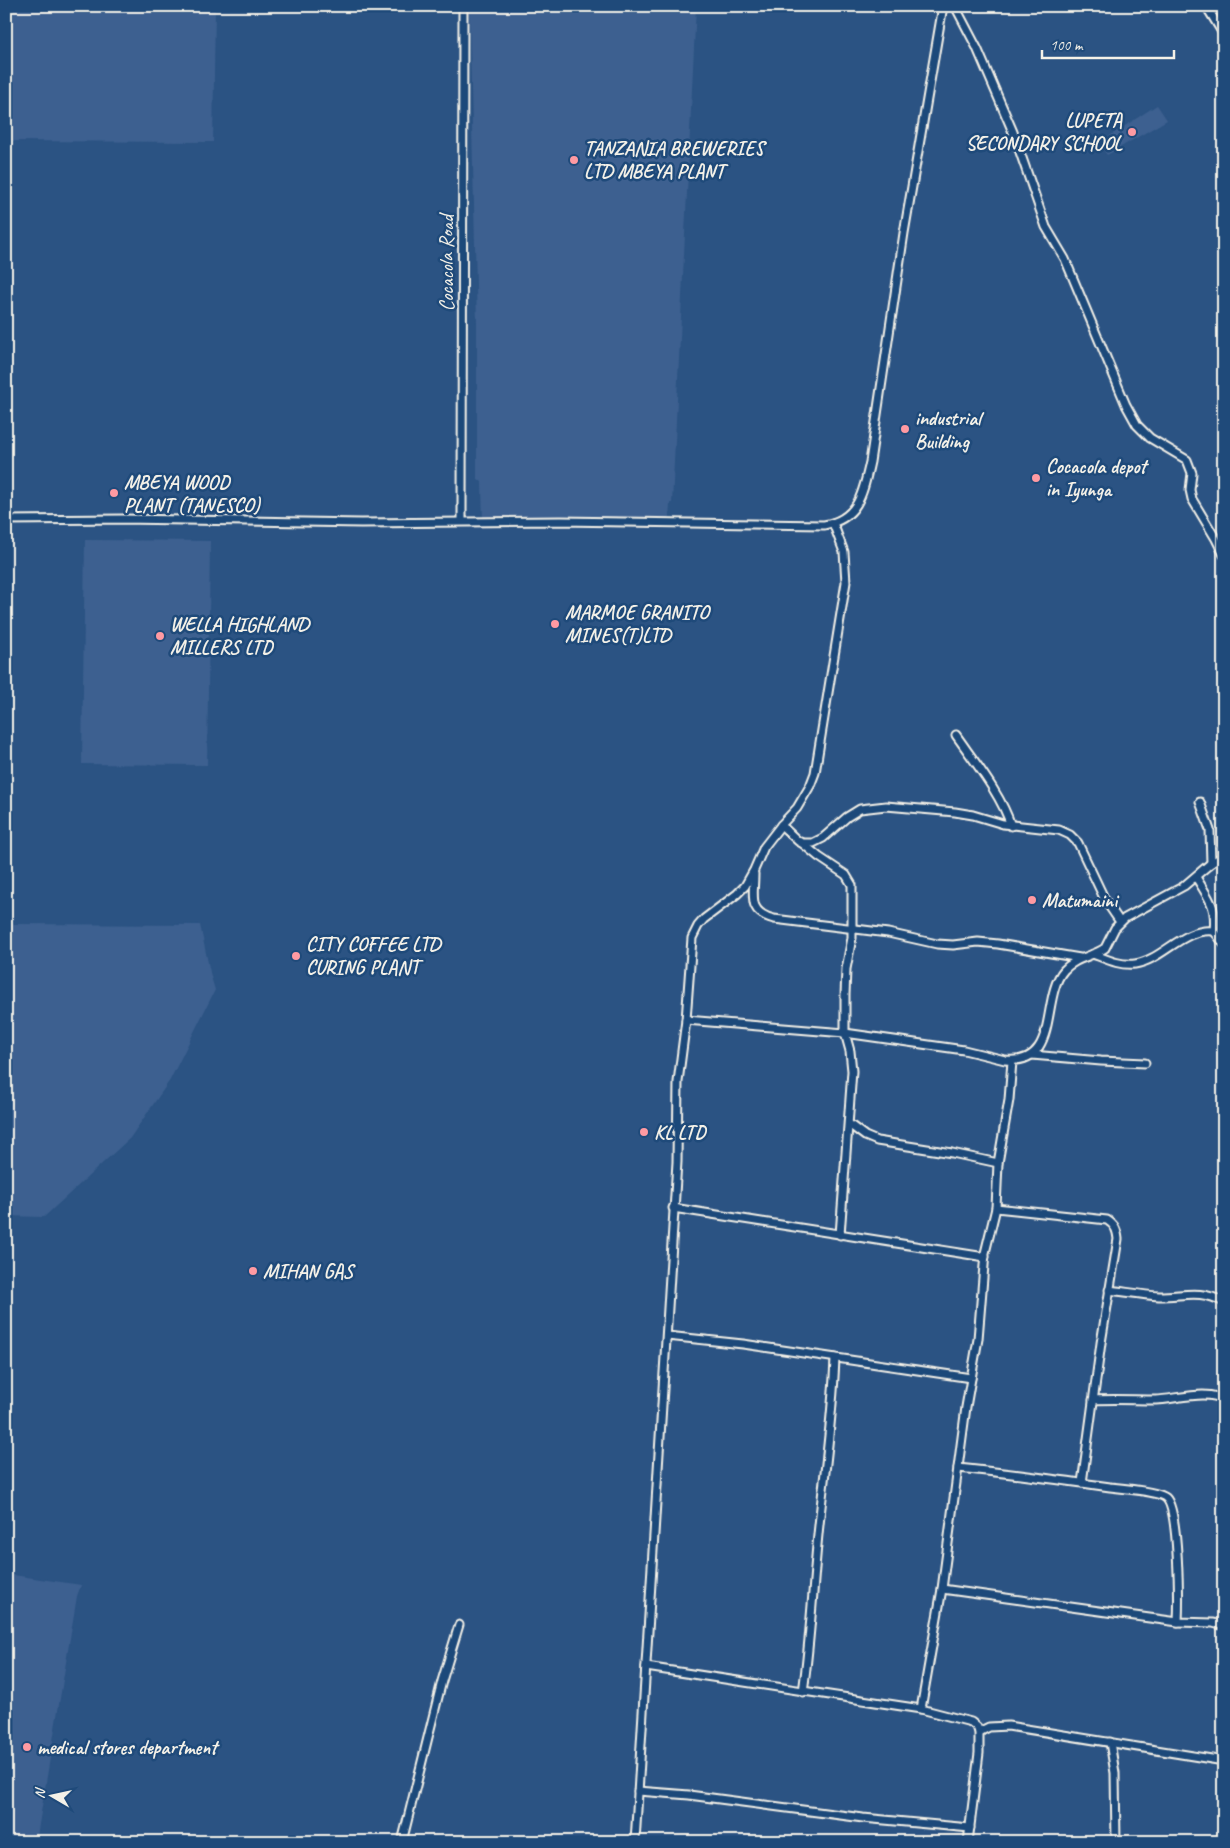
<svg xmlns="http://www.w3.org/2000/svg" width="1230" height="1848" viewBox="0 0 1230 1848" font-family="Caveat,sans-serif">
	<rect width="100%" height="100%" fill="#2b5383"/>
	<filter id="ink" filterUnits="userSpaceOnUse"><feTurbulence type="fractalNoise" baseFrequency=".02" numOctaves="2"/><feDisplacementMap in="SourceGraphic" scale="10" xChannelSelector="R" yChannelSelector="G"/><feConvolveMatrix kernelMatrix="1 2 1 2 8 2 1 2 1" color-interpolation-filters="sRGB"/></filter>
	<g filter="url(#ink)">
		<g fill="#3e6190">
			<polygon points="6,6 215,6 213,142 6,141"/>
			<polygon points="469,6 696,6 672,503 670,503 669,522 483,521 482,482 477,478 477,323"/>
			<polygon points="1157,105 1167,120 1107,155 1099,143"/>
			<polygon points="85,540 210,541 207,765 82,764"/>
			<polygon points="6,924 200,925 211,977 215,990 170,1080 130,1138 44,1217 6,1216"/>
			<polygon points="6,1574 81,1585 77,1596 36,1842 6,1842"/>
		</g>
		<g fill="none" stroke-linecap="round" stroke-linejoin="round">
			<g stroke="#f4f1e8" stroke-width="11">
				<g id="minor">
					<polyline points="955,6 977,48 1013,132 1046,227 1065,259 1126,405 1137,425 1150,438 1187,460 1192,473 1190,490 1192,499 1216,539 1224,555"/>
					<polyline points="1206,6 1224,35"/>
					<path d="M6,520L123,519L361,523L561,521L824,525C859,519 863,492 870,462L904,233L943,6"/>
					<polyline points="462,521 463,6"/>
					<path d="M956,735C974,761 1002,796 1011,826"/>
					<polyline points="1200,802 1210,830 1211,863"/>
					<polyline points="781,825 798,841 802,843 813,843 823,838 847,817 860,809 886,806 955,812 973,815 1003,824 1059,830 1070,835 1078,843 1105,900 1120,922"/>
					<polyline points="802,843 819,857 846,875 852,885 852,938 846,969 845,995 845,1033 850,1051 852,1071 840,1235"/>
					<path d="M754,874C754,896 747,912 774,919L888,933L937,944L953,945L978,942L998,944L1080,958"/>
					<path d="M1196,877C1208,898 1217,905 1214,931L1224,944"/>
					<path d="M1093,954C1106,959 1120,966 1135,964C1163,960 1183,927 1214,931"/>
					<path d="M686,1020L845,1033L964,1050L1005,1060C1061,1066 1040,997 1064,970C1076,957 1092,957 1105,948L1115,928L1125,918L1184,886L1211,863L1224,856"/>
					<polyline points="1032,1055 1101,1061 1145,1063"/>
					<polyline points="849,1124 865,1136 877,1141 952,1153 998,1163"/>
					<polyline points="673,1208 985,1257"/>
					<path d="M996,1208L1107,1220C1115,1225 1117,1230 1118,1239L1101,1343L1082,1483"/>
					<path d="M1109,1290C1126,1292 1143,1295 1159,1296C1185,1296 1199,1289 1224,1302"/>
					<polyline points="667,1336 743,1344 971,1378"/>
					<path d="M1093,1400C1114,1399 1135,1400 1156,1400C1173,1400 1211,1388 1224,1401"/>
					<path d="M958,1468C1009,1473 1060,1480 1110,1487C1121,1488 1160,1492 1166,1498C1179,1510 1179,1602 1178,1622"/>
					<polyline points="942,1589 1178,1622 1213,1623 1224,1626"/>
					<polyline points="646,1667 921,1709 971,1722 977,1727 979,1732 979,1753 968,1842"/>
					<path d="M803,1692C811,1636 813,1581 819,1525C825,1469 833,1414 835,1358"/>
					<polyline points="921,1709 942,1589 966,1407 978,1339 985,1253 996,1208 998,1163 1009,1100 1012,1061"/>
					<polyline points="979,1732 989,1727 1008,1726 1224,1761"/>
					<polyline points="1110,1742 1115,1773 1116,1842"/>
					<polyline points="638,1791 689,1795 863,1818 970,1828"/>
					<polyline points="402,1842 442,1681 459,1625"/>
					<polyline points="635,1842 677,1162 678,1082 686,1020 692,938 698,926 704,919 737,894 745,886 754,870 764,847 781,825 797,808 810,786 815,773 846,582 844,552 833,523"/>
				</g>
			</g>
			<use href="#minor" stroke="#1f4a7a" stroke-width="7"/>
		</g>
	</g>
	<g fill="#ff9aa2" stroke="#1f4a7a" stroke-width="2">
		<circle cx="1132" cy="132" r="5"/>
		<circle cx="574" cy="160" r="5"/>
		<circle cx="905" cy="429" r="5"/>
		<circle cx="1036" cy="478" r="5"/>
		<circle cx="114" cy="493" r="5"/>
		<circle cx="555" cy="624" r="5"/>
		<circle cx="160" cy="636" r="5"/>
		<circle cx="1032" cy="900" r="5"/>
		<circle cx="296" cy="956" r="5"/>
		<circle cx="644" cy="1132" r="5"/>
		<circle cx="253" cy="1271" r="5"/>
		<circle cx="27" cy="1747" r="5"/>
	</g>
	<g text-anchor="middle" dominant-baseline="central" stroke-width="5" stroke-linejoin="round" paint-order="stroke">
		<g font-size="20" font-weight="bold" fill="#f4f1e8" stroke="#1f4a7a" text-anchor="start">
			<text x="1122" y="120" text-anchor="end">LUPETA<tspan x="1122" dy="23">SECONDARY SCHOOL</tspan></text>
			<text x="584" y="148">TANZANIA BREWERIES<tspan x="584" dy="23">LTD MBEYA PLANT</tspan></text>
			<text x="915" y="418">industrial<tspan x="915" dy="23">Building</tspan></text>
			<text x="1046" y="466">Cocacola depot<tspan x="1046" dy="23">in Iyunga</tspan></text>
			<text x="124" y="482">MBEYA WOOD<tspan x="124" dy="23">PLANT (TANESCO)</tspan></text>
			<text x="565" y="612">MARMOE GRANITO<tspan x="565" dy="23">MINES(T)LTD</tspan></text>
			<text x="170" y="624">WELLA HIGHLAND<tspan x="170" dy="23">MILLERS LTD</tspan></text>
			<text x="1042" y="900">Matumaini</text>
			<text x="306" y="944">CITY COFFEE LTD<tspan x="306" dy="23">CURING PLANT</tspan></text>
			<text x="654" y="1132">KL LTD</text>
			<text x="263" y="1271">MIHAN GAS</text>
			<text x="37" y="1747">medical stores department</text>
		</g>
		<g font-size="20" fill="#f4f1e8" stroke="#1f4a7a">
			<text transform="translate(446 263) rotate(-90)">Cocacola Road</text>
		</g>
	</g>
	<rect width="1230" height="1848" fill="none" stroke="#1f4a7a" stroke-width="25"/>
	<rect x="12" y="12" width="1205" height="1823" fill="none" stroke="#f4f1e8" stroke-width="2" filter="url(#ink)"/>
	<g transform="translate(52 1796) rotate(279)" stroke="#1f4a7a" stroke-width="4" paint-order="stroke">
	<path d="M0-4L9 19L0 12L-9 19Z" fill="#f4f1e8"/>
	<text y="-8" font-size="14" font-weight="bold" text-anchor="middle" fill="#f4f1e8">N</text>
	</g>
	<path d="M1042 50v8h132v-8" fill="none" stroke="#f4f1e8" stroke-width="2.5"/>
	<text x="1050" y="50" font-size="15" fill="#f4f1e8" stroke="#1f4a7a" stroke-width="4" paint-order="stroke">100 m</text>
</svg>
